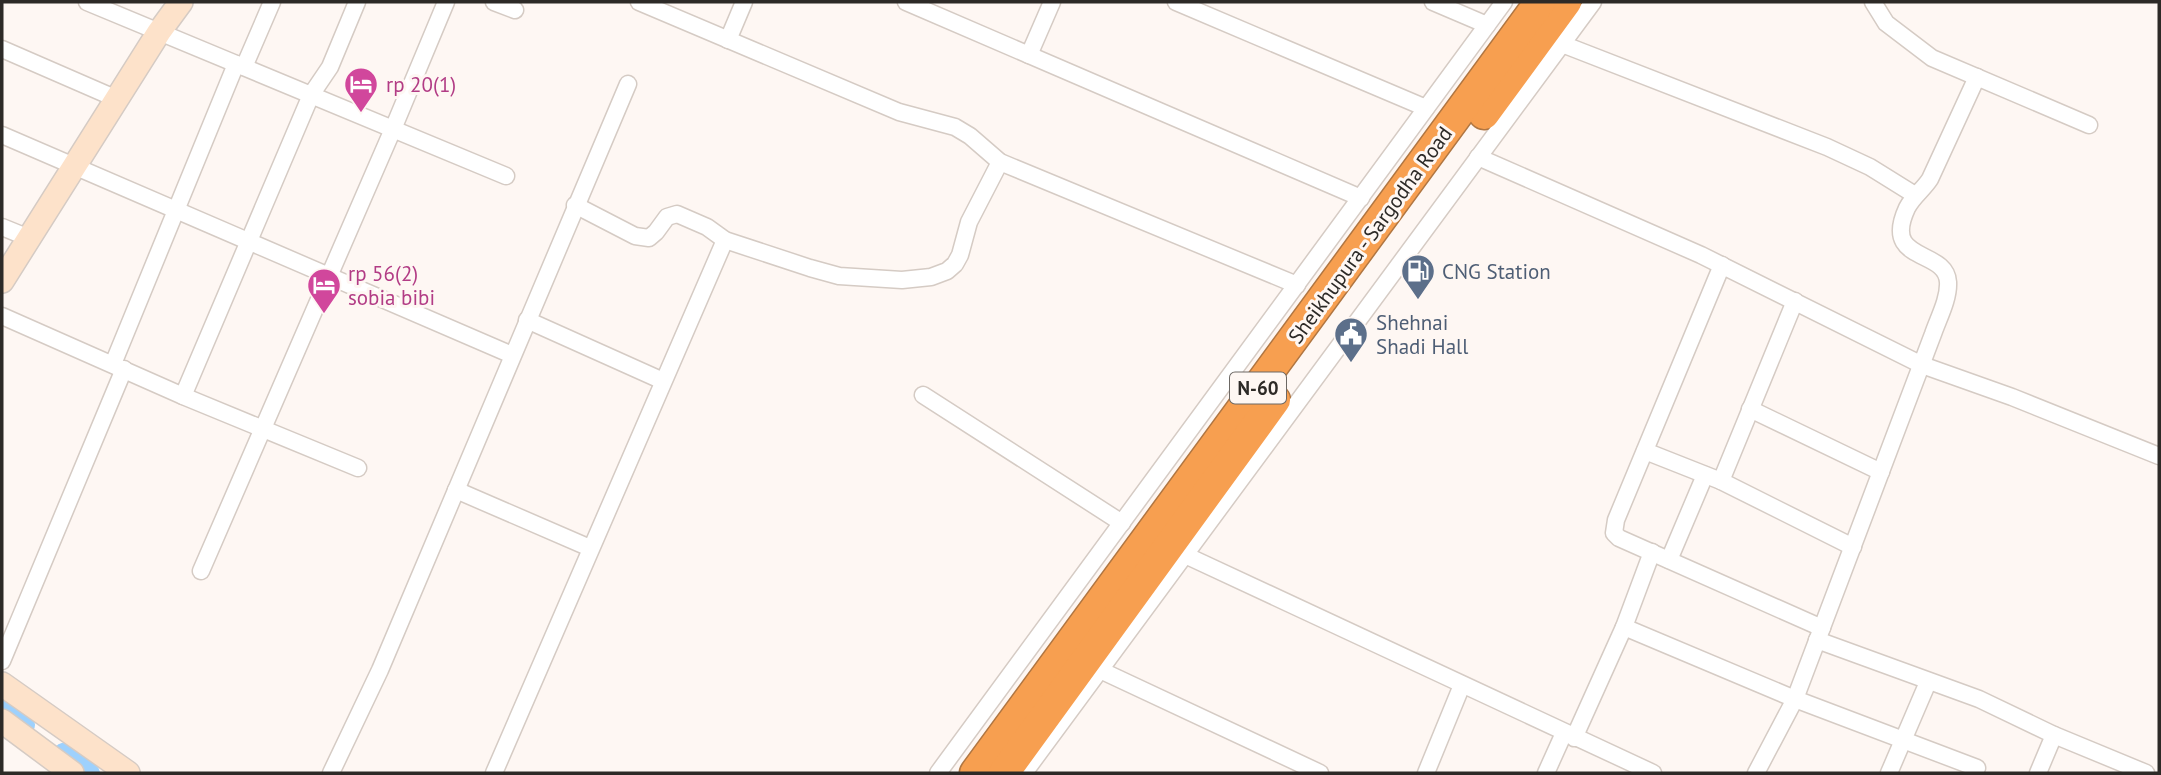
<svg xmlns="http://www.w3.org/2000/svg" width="2161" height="775" viewBox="0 0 2161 775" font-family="'PT Sans',sans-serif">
	<rect width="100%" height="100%" fill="#fef7f3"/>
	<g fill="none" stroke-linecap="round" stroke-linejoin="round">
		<g stroke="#9ed1fd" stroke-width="18">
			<polyline points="2,707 26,725"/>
			<polyline points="63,752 91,773"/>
		</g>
		<g stroke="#d5cbc4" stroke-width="19">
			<g id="street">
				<polyline points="87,2 506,176"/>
				<polyline points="494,2 515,10"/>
				<polyline points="639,2 899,112 955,127 970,136 1000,162 1297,285"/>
				<polyline points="906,2 1361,198"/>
				<polyline points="1176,2 1426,108"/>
				<polyline points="1433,2 1487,25"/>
				<polyline points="1873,2 1886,23 1932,58 2089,125"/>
				<polyline points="728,40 744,2"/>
				<polyline points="1562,44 1827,147 1870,167 1915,195"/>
				<polyline points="2,49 117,99"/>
				<polyline points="1029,55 1052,2"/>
				<polyline points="244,67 272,2"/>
				<polyline points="2,135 512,355"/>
				<polyline points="1478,157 1701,255 1922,365 2012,397 2159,456"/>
				<polyline points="575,205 635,236 649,238 656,232 667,217 677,214 707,227 725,240 810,268 839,276 902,280 931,277 947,271 955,264 960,255 969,222 1000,162"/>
				<polyline points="2,227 29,238"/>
				<polyline points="1722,265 1616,520 1614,533 1619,538 1822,628"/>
				<polyline points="2,316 183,396 358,468"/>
				<polyline points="527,320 663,381"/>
				<polyline points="113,364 236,64"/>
				<polyline points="923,395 1122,523"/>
				<polyline points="183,396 311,95 330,67 357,2"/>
				<polyline points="1750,409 1881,472"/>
				<polyline points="1645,451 1721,481 1853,547"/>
				<polyline points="1721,481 1795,301"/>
				<polyline points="456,490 590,548"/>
				<polyline points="1185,555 1653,773"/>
				<polyline points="1669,560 1705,475"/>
				<polyline points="201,571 393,129 446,2"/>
				<polyline points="1624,627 1795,699 1977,768"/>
				<polyline points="1817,640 1979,699 2054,735 2146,773"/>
				<polyline points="2,661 124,369"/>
				<polyline points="1100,670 1320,773"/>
				<polyline points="1574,738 1624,627 1652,552"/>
				<polyline points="331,773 380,670 628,84"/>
				<polyline points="494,773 725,240"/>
				<polyline points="938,773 1504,2"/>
				<polyline points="1024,773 1593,2"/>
				<polyline points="1426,773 1462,685"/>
				<polyline points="1546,773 1564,733"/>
				<path d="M1756,773L1795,699L1933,334C1938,319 1949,299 1948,282C1946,248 1881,264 1907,208C1913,196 1923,190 1930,179L1977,77"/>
				<polyline points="1889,773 1928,682"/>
				<polyline points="2038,773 2054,735"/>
			</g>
		</g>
		<g stroke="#d5cbc4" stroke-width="26">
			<g id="secondary">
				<polyline points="2,281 159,32 181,2"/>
				<polyline points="2,684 128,773"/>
				<polyline points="2,721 72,773"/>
			</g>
		</g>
		<g stroke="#b07642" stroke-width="33">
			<g id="highway">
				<polyline points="1484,114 1566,2"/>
				<polyline points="975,773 1540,2"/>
				<polyline points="1004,773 1275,400"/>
			</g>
		</g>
		<use href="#street" stroke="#fff" stroke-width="16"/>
		<use href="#secondary" stroke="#fde2ca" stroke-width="23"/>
		<use href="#highway" stroke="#f79f50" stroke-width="30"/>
	</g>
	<defs>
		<g id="hotel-pin" transform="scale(1.75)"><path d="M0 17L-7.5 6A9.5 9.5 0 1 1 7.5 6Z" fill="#d1479c" stroke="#fef7f3"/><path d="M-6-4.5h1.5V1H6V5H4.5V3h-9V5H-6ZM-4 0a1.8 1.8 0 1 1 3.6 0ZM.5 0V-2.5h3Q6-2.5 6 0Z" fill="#fff"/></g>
		<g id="fuel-pin" transform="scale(1.75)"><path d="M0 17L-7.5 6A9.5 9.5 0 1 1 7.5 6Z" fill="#5c6f8a" stroke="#fef7f3"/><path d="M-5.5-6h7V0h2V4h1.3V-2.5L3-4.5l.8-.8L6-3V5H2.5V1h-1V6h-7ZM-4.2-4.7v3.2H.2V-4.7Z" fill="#fff"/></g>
		<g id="civic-pin" transform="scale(1.75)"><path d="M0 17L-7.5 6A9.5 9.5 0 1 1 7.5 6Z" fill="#5c6f8a" stroke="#fef7f3"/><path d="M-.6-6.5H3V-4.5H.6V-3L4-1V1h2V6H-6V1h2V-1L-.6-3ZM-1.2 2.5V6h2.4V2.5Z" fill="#fff"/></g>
	</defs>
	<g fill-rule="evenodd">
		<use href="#hotel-pin" x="361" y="84"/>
		<use href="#fuel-pin" x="1418" y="271"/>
		<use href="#hotel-pin" x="324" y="285"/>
		<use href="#civic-pin" x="1351" y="334"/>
	</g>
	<g text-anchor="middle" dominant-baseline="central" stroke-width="6" stroke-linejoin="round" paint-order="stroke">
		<rect fill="#fef7f3" stroke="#6c6864" stroke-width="2" x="1230" y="372.5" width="56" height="31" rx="5"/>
		<g font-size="19" font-weight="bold" fill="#2d2a27">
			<text x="1258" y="388">N-60</text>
		</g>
		<g font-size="21" fill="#b23c85" stroke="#fef7f3" text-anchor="start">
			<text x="386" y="84">rp 20(1)</text>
			<text x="348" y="273">rp 56(2)<tspan x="348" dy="24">sobia bibi</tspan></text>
		</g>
		<g font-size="21" fill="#2d2a27" stroke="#fef7f3">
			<text transform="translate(1370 235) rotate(-54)">Sheikhupura - Sargodha Road</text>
		</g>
		<g font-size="21" fill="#4e5e75" stroke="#fef7f3" text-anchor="start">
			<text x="1442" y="271">CNG Station</text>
			<text x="1376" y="322">Shehnai<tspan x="1376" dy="24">Shadi Hall</tspan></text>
		</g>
	</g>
	<rect width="2161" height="775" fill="none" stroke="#2d2a27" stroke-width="7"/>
</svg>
